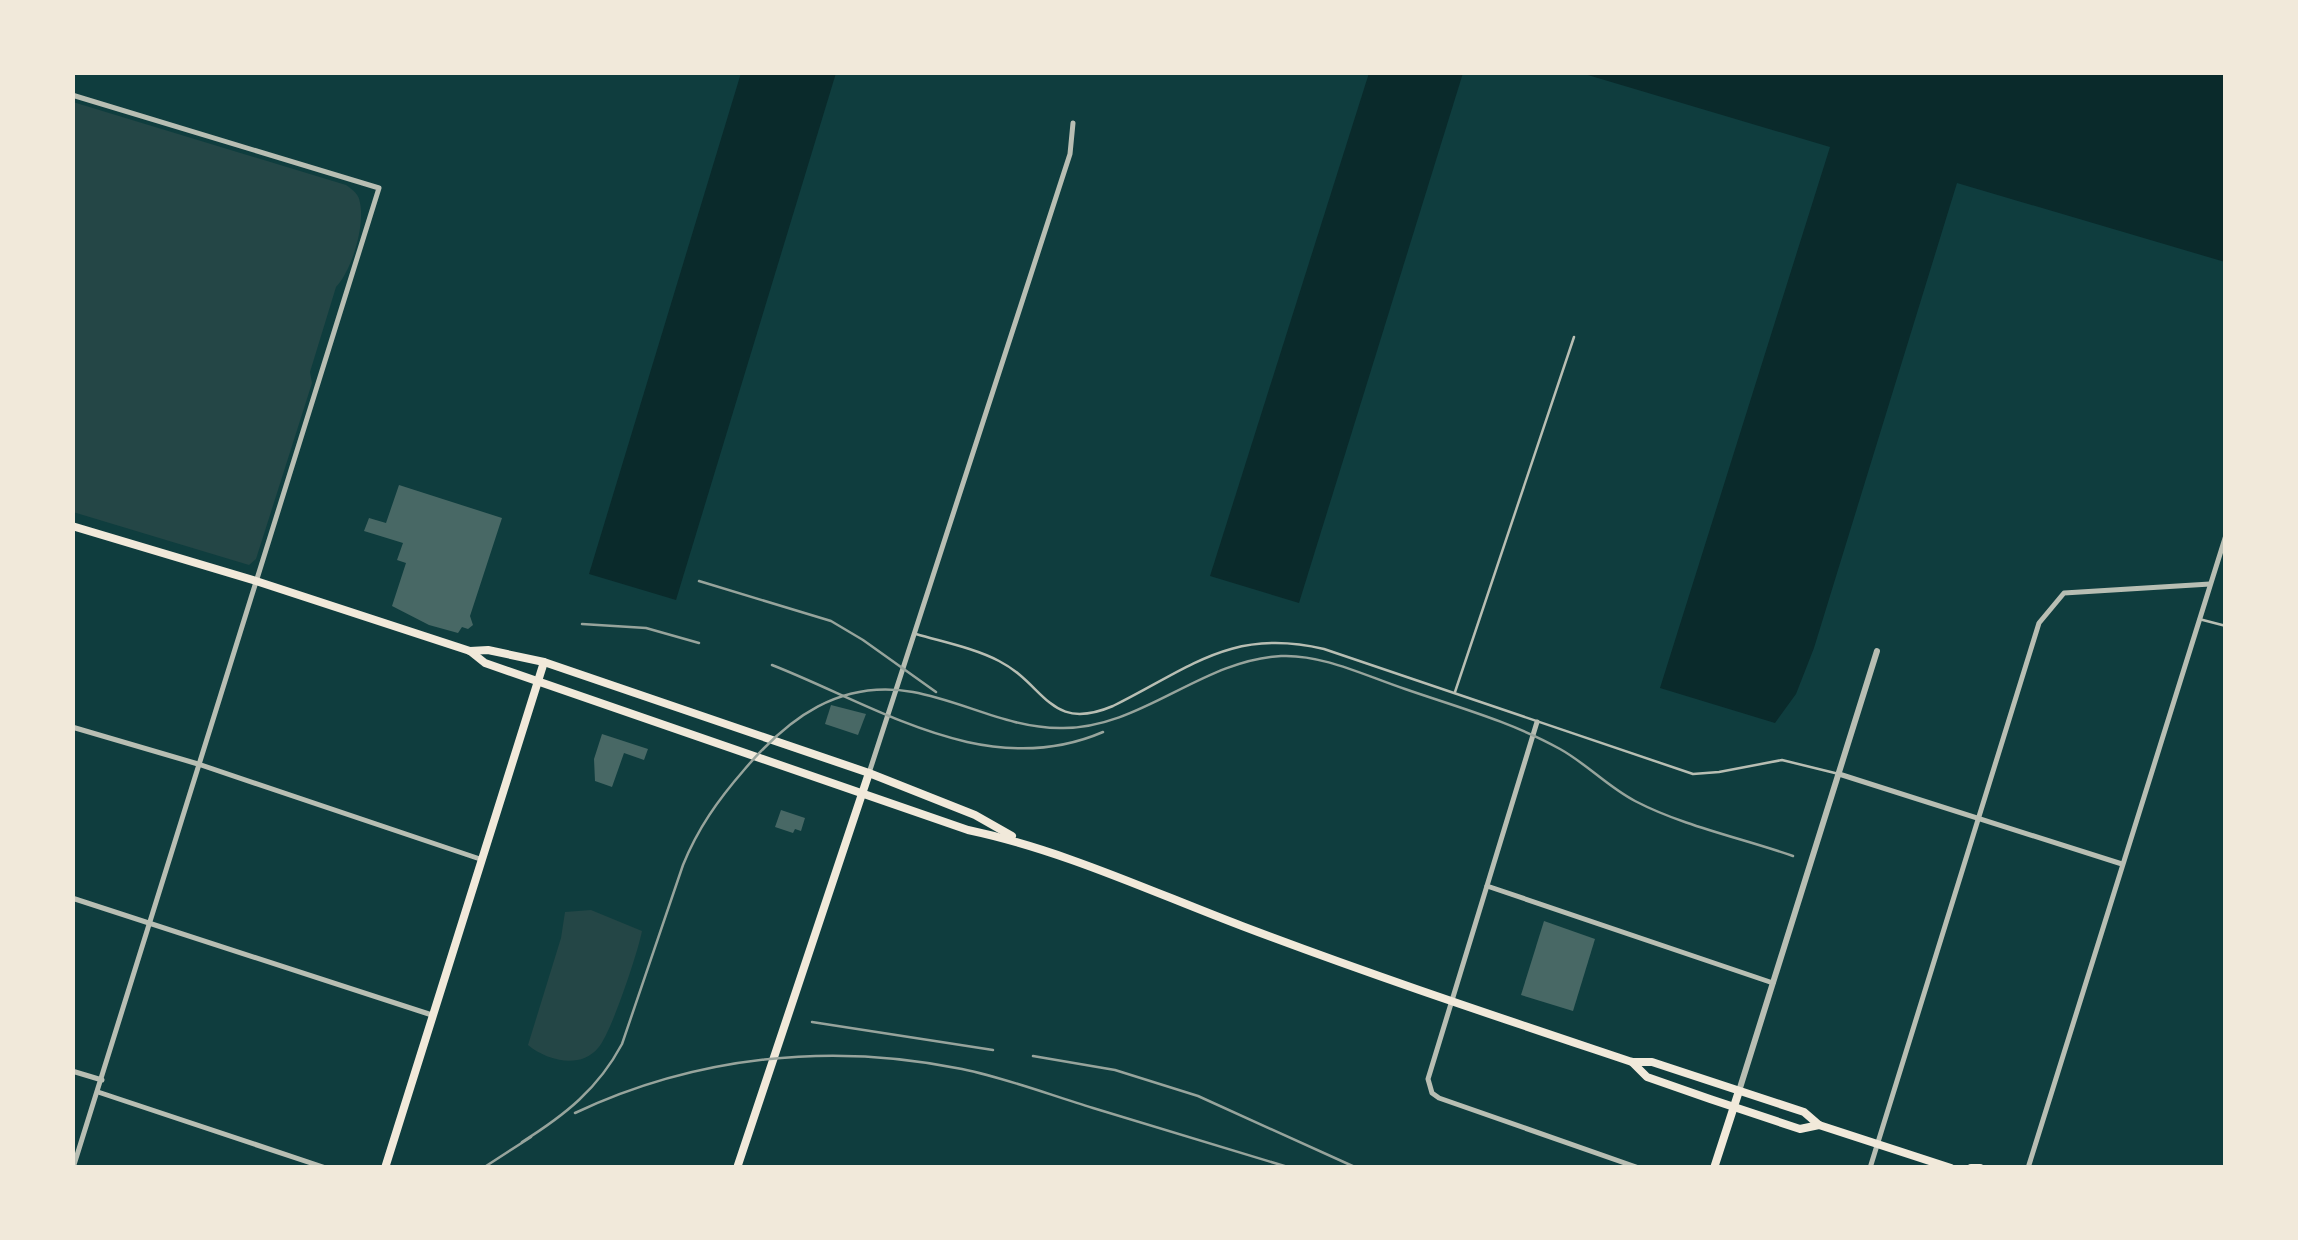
<svg xmlns="http://www.w3.org/2000/svg" width="2298" height="1240" viewBox="0 0 2298 1240" font-family="Montserrat,sans-serif">
	<rect width="100%" height="100%" fill="#0f3d3e"/>
	<g fill="#244646">
		<path d="M73,102L346,185C353,190 359,194 360,203C365,226 352,270 336,287L310,372L312,383L256,559L249,565L73,512Z"/>
		<path d="M591,910L642,931C638,952 611,1034 598,1048C580,1070 546,1060 528,1045L561,938L565,912Z"/>
	</g>
	<g fill="#0a2a2b">
		<polygon points="741,73 836,73 676,600 589,574"/>
		<polygon points="1369,73 1463,73 1299,603 1210,576"/>
		<polygon points="1581,73 2225,73 2225,262 1957,183 1814,648 1796,694 1775,723 1660,688 1830,147"/>
	</g>
	<g fill="#486865">
		<polygon points="399,485 502,518 470,616 473,625 468,629 462,627 458,633 429,625 392,606 406,563 397,560 403,543 364,531 369,518 386,523"/>
		<polygon points="831,705 866,714 858,735 825,724"/>
		<polygon points="602,734 648,749 644,760 624,753 612,787 595,781 594,759"/>
		<polygon points="781,810 805,818 801,831 795,829 793,833 775,827"/>
		<polygon points="1544,921 1595,939 1573,1011 1521,995"/>
	</g>
	<g fill="none" stroke-linecap="round" stroke-linejoin="round">
		<g stroke="#b8beb3" stroke-width="2.5">
			<polyline points="2199,619 2226,626"/>
			<path d="M916,634C943,642 974,648 999,661C1046,685 1049,733 1113,706C1190,668 1232,627 1324,649L1693,774L1719,772L1782,760L1839,774"/>
			<polyline points="1455,692 1574,337"/>
		</g>
		<g stroke="#b8beb3" stroke-width="5">
			<polyline points="72,95 379,188 73,1168"/>
			<polyline points="1537,722 1428,1079 1432,1093 1439,1098 1639,1168"/>
			<polyline points="72,727 198,764 480,859"/>
			<polyline points="869,773 1070,154 1073,123"/>
			<polyline points="1839,774 2122,864"/>
			<polyline points="1487,886 1773,983"/>
			<polyline points="72,898 432,1015"/>
			<polyline points="72,1071 102,1080"/>
			<polyline points="98,1092 326,1168"/>
			<polyline points="1870,1168 2039,623 2064,593 2210,584"/>
			<polyline points="2028,1168 2226,535"/>
		</g>
		<polyline stroke="#b8beb3" stroke-width="6" points="1739,1091 1877,651"/>
		<g stroke="#f1e9da" stroke-width="8">
			<path d="M72,526L256,581L470,651L485,663L968,830C1063,850 1152,892 1242,926C1371,975 1501,1018 1632,1062H1652L1804,1112L1819,1125L1951,1168"/>
			<polyline points="470,651 488,650 544,662 869,773 975,815 1012,836"/>
			<polyline points="1632,1062 1647,1077 1710,1099 1800,1129 1819,1125"/>
			<polyline points="385,1168 544,662"/>
			<polyline points="737,1168 869,773"/>
			<polyline points="1714,1168 1739,1091"/>
			<polyline points="1971,1168 1980,1168"/>
		</g>
		<g stroke="#97a49c" stroke-width="2.5">
			<polyline points="699,581 831,621 863,640 936,692"/>
			<polyline points="582,624 646,628 699,643"/>
			<path d="M772,665C877,706 987,782 1103,732"/>
			<polyline points="812,1022 993,1050"/>
			<polyline points="1033,1056 1115,1070 1198,1096 1357,1168"/>
			<path d="M575,1113C696,1056 830,1042 962,1069C1006,1078 1050,1095 1093,1108C1159,1128 1225,1148 1291,1168"/>
			<path d="M522,1142C565,1115 598,1089 622,1044L683,865C698,828 718,800 744,770C788,718 840,679 913,692C963,701 1008,728 1060,728C1140,730 1201,660 1281,656C1322,654 1366,676 1405,689C1457,707 1512,722 1560,749C1587,764 1608,787 1635,801C1683,826 1741,838 1793,856"/>
			<polyline points="483,1168 531,1137"/>
		</g>
	</g>
	<rect width="2298" height="1240" fill="none" stroke="#f1e9da" stroke-width="150"/>
</svg>
